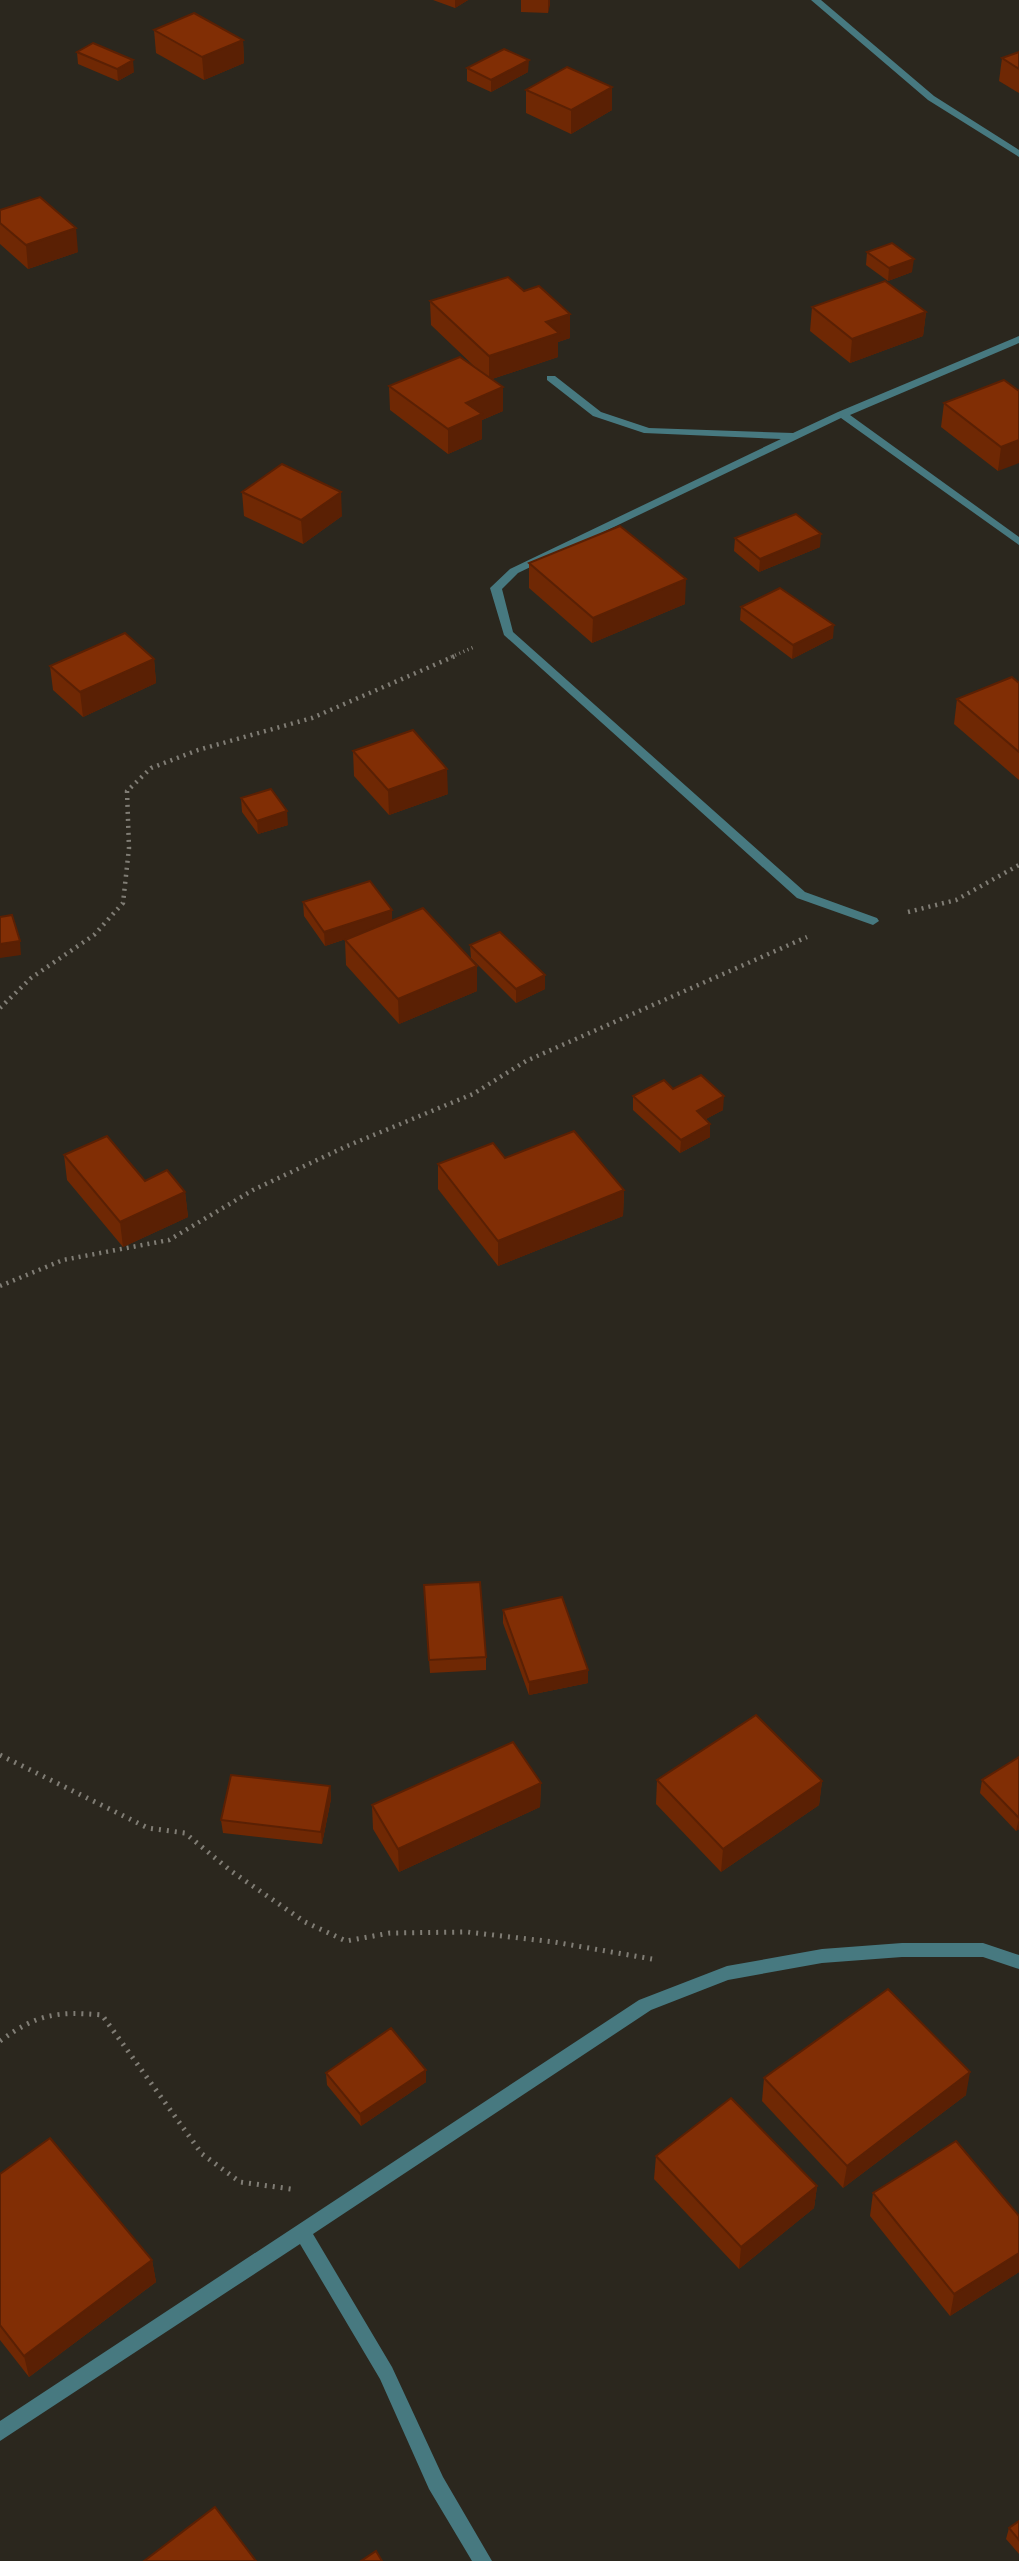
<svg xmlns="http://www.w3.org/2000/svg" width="1019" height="2561" viewBox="0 0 1019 2561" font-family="'Nunito Sans',sans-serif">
	<rect width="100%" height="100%" fill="#2b271e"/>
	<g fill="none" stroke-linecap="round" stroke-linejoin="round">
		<polyline stroke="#807d75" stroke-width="3.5" stroke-dasharray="1 3.5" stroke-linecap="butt" points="451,657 474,647"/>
		<g stroke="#807d75" stroke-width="4.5" stroke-dasharray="2 5" stroke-linecap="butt">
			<polyline points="908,912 956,900 1019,865"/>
			<polyline points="0,1008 31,978 94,935 123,903 129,848 127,791 151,768 198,750 312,718 455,656"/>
			<polyline points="0,1286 63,1260 169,1240 253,1190 347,1146 473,1094 526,1061 807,937"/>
		</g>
		<g stroke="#807d75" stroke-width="5" stroke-dasharray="2 6" stroke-linecap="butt">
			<polyline points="0,1755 148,1828 185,1833 231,1871 305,1922 346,1941 390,1933 467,1932 554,1942 652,1959"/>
			<path d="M0,2041C37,2014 57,2011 102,2015L202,2154L240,2182L291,2189"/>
		</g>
		<g fill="#477980" fill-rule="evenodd">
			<polygon points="811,0 821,0 934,96 1019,150 1019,157 928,100"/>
			<polygon points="1019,336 1019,343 850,415 1019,537 1019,545 841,418 518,573 502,589 513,632 805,892 877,918 879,921 873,925 797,898 504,635 490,588 510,569 781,439 644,433 593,416 547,380 547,376 555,376 601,412 649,428 793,433 838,412"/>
			<polygon points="902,1943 983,1943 1019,1955 1019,1969 983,1957 902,1957 822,1963 728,1980 651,2010 313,2234 392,2367 443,2477 492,2561 472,2561 429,2489 380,2379 300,2244 0,2441 0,2421 639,2000 727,1966 822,1949"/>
		</g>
	</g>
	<g fill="#6f2804">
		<polygon points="433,0 468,0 455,8"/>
		<polygon points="521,0 550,0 548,13 521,12"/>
		<polygon points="154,30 243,40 244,63 204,80 156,53"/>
		<polygon points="77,52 134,72 118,81 78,64"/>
		<polygon points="1019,52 1019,93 999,81 1002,58"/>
		<polygon points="467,68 528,72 491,92 467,81"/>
		<polygon points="612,87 612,110 571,134 526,113 526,90"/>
		<polygon points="0,210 78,252 28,269 0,244"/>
		<polygon points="867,252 912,272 888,281 866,265"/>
		<polygon points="430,301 570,338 558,342 558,357 492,379 503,411 482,420 482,439 448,454 390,410 389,386 476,368 431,325"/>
		<polygon points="812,307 926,312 923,336 850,363 810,331"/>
		<polygon points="1019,391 998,471 941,427 944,403"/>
		<polygon points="242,492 342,516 303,544 244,516"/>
		<polygon points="735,538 820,547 759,572 734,551"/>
		<polygon points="529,563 685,604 592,643 529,588"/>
		<polygon points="741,607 833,638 792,659 740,620"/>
		<polygon points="154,659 156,683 83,717 53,690 50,666"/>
		<polygon points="1019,683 1019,780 954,724 957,699"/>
		<polygon points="353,751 448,794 389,815 354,776"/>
		<polygon points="241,798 288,825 258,834 242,812"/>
		<polygon points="303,902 392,910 392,920 477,991 399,1024 346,965 345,940 358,935 325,946 304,916"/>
		<polygon points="470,945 545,975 545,989 516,1003 471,958"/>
		<polygon points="673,1089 723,1110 706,1119 710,1124 710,1137 680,1153 633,1110 633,1096"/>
		<polygon points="64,1155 145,1181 185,1192 188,1217 123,1247 67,1180"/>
		<polygon points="505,1158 624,1190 623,1216 498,1266 438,1189 438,1164"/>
		<polygon points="424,1585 486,1657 486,1670 430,1673"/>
		<polygon points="503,1610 588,1670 588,1683 529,1695 503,1623"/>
		<polygon points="1019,1757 1019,1829 1016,1831 980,1793 982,1780"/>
		<polygon points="657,1780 822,1781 819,1805 721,1872 656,1804"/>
		<polygon points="541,1783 540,1807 399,1872 373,1829 372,1805"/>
		<polygon points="330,1786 331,1799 322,1844 223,1833 221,1820"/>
		<polygon points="426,2070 426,2082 361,2126 327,2085 326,2073"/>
		<polygon points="764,2078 966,2095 843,2188 762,2101"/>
		<polygon points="656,2156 817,2186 814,2208 739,2269 654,2179"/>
		<polygon points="0,2174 152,2260 156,2282 29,2377 0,2340"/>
		<polygon points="873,2193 1019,2216 1019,2272 950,2316 870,2216"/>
		<polygon points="1019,2521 1019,2554 1006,2539 1009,2528"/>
	</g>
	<g fill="#5a2004">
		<polygon points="455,0 468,0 455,8"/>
		<polygon points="548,0 550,0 550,5 548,13"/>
		<polygon points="243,40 244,63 204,80 202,57"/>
		<polygon points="133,60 134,72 118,81 117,69"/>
		<polygon points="529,60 528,72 491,92 491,80"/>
		<polygon points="612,87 612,110 571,134 571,110"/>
		<polygon points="76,228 78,252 28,269 26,245"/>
		<polygon points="914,259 912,272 888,281 889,268"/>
		<polygon points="926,312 923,336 850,363 852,339"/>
		<polygon points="570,314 570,338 558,342 558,357 489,380 489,356 546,322"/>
		<polygon points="503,387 503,411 482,420 482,439 448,454 448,429 466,403"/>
		<polygon points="1019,440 1019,463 998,471 1001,447"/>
		<polygon points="341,492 342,516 303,544 301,520"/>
		<polygon points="821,534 820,547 759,572 760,559"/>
		<polygon points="686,579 685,604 592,643 593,618"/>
		<polygon points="834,625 833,638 792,659 793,645"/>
		<polygon points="154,659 156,683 83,717 80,692"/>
		<polygon points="447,769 448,794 389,815 388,790"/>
		<polygon points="287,811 288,825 258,834 257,821"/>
		<polygon points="392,910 392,923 325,946 324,932"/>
		<polygon points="20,941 21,955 0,958 0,944"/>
		<polygon points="477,966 477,991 399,1024 398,999"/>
		<polygon points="545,975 545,989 516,1003 516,989"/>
		<polygon points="724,1096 723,1110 696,1124 697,1111"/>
		<polygon points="710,1124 710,1137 680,1153 681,1140"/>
		<polygon points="624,1190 623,1216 498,1266 498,1241"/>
		<polygon points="185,1192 188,1217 123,1247 120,1222"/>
		<polygon points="588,1670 588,1683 529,1695 529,1682"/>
		<polygon points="822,1781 819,1805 721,1872 723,1849"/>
		<polygon points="541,1783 540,1807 399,1872 398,1849"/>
		<polygon points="330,1786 331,1799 322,1844 321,1832"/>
		<polygon points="1019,1818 1019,1829 1016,1831"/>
		<polygon points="426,2070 426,2082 361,2126 360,2114"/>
		<polygon points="970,2072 966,2095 843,2188 847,2166"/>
		<polygon points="817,2186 814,2208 739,2269 741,2247"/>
		<polygon points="1019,2253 1019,2272 950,2316 954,2294"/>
		<polygon points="152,2260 156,2282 29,2377 24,2356"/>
	</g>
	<g fill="#812e05" stroke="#5a2004" stroke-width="2">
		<polygon points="194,13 243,40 202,57 154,30"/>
		<polygon points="93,43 133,60 117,69 77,52"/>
		<polygon points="504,49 529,60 491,80 467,68"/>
		<polygon points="1019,52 1019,69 1002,58"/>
		<polygon points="567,67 612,87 571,110 526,90"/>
		<polygon points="40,197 76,228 26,245 0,223 0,210"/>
		<polygon points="892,243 914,259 889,268 867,252"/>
		<polygon points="508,277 524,291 539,286 570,314 546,322 559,333 489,356 430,301"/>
		<polygon points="885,281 926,312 852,339 812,307"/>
		<polygon points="460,357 503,387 466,403 482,414 448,429 389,386"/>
		<polygon points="1004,380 1019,391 1019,440 1001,447 944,403"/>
		<polygon points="282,464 341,492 301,520 242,492"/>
		<polygon points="796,514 821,534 760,559 735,538"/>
		<polygon points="620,526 686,579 593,618 529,563"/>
		<polygon points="780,588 834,625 793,645 741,607"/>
		<polygon points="125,633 154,659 80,692 50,666"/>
		<polygon points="1012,677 1019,683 1019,752 957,699"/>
		<polygon points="413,730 447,769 388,790 353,751"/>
		<polygon points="271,789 287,811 257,821 241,798"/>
		<polygon points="370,881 392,910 324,932 303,902"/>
		<polygon points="423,908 477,966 398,999 345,940"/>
		<polygon points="12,915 20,941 0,944 0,917"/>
		<polygon points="500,932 545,975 516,989 470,945"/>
		<polygon points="701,1075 724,1096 697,1111 710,1124 681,1140 633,1096 664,1080 673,1089"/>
		<polygon points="574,1131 624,1190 498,1241 438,1164 493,1143 505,1158"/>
		<polygon points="107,1136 145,1181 167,1170 185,1192 120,1222 64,1155"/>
		<polygon points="480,1582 486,1657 429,1660 424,1585"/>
		<polygon points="562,1597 588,1670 529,1682 503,1610"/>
		<polygon points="756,1715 822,1781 723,1849 657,1780"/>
		<polygon points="513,1742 541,1783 398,1849 372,1805"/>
		<polygon points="1019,1757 1019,1818 982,1780"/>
		<polygon points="231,1775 330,1786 321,1832 221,1820"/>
		<polygon points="888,1989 970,2072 847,2166 764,2078"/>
		<polygon points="391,2028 426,2070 360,2114 326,2073"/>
		<polygon points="731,2098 817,2186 741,2247 656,2156"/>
		<polygon points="50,2138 152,2260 24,2356 0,2325 0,2174"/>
		<polygon points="956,2141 1019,2216 1019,2253 954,2294 873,2193"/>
		<polygon points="215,2507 256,2561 144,2561"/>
		<polygon points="1019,2521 1019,2540 1009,2528"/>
		<polygon points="376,2551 382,2561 361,2561"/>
	</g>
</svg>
